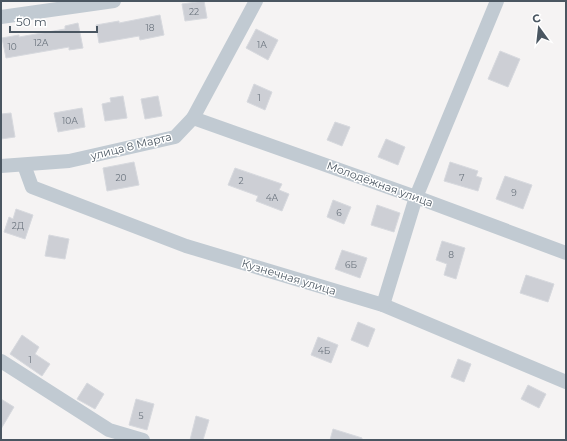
<svg xmlns="http://www.w3.org/2000/svg" width="567" height="441" viewBox="0 0 567 441" font-family="Montserrat,sans-serif">
	<rect width="100%" height="100%" fill="#f5f3f3"/>
	<g fill="#cdcfd5" stroke="#d7d9de">
		<polygon points="204,1 207,18 185,21 182,4"/>
		<polygon points="160,15 164,35 140,40 139,36 99,43 96,25 119,21 119,23"/>
		<polygon points="78,23 83,48 69,50 69,47 6,58 2,38 19,35 19,37 65,29 65,26"/>
		<polygon points="256,29 278,40 268,60 246,48"/>
		<polygon points="500,51 520,59 508,87 488,79"/>
		<polygon points="254,84 272,92 265,110 247,102"/>
		<polygon points="123,96 127,118 105,121 102,104 111,102 110,98"/>
		<polygon points="158,96 162,116 145,119 141,99"/>
		<polygon points="82,108 85,127 58,132 54,113"/>
		<polygon points="11,113 15,137 1,139 1,114"/>
		<polygon points="335,122 350,127 342,146 327,140"/>
		<polygon points="386,139 405,147 398,165 378,157"/>
		<polygon points="134,162 139,185 107,191 103,168"/>
		<polygon points="450,162 478,171 476,176 482,178 478,191 444,181"/>
		<polygon points="235,168 282,184 279,190 289,194 282,211 256,201 258,196 228,185"/>
		<polygon points="505,176 532,185 523,209 496,199"/>
		<polygon points="333,200 351,207 344,224 327,217"/>
		<polygon points="377,205 400,213 394,232 371,225"/>
		<polygon points="16,209 33,215 25,239 4,232 9,217 13,219"/>
		<polygon points="49,235 69,239 65,259 45,256"/>
		<polygon points="442,241 465,248 456,279 444,275 447,264 436,260"/>
		<polygon points="342,250 367,258 360,278 335,269"/>
		<polygon points="526,275 554,284 548,302 520,293"/>
		<polygon points="358,322 375,329 368,347 351,340"/>
		<polygon points="22,335 39,347 35,354 50,364 42,376 10,354"/>
		<polygon points="318,337 338,345 331,363 311,355"/>
		<polygon points="458,359 471,364 464,382 451,377"/>
		<polygon points="87,383 104,394 95,409 77,399"/>
		<polygon points="528,385 546,394 539,408 521,399"/>
		<polygon points="1,399 14,407 1,429"/>
		<polygon points="136,399 154,404 147,430 129,425"/>
		<polygon points="196,416 209,420 203,440 190,440"/>
		<polygon points="333,429 362,438 362,440 330,440"/>
	</g>
	<g fill="none" stroke-linecap="round" stroke-linejoin="round">
		<g stroke="#c1cad2" stroke-width="14">
			<polyline points="1,17 114,1"/>
			<polyline points="193,118 416,197 566,253"/>
			<polyline points="24,165 32,187 186,246 383,305 566,382"/>
			<polyline points="1,166 69,161 175,137 193,118 256,1"/>
			<polyline points="383,305 416,197 497,1"/>
			<polyline points="1,361 109,430 143,440"/>
		</g>
	</g>
	<g text-anchor="middle" dominant-baseline="central" stroke-width="3" stroke-linejoin="round" paint-order="stroke">
		<g font-size="9" fill="#6b747e">
			<text x="194" y="11">22</text>
			<text x="150" y="27">18</text>
			<text x="41" y="42">12А</text>
			<text x="262" y="44">1А</text>
			<text x="12" y="46">10</text>
			<text x="259" y="97">1</text>
			<text x="70" y="120">10А</text>
			<text x="121" y="177">20</text>
			<text x="462" y="177">7</text>
			<text x="241" y="180">2</text>
			<text x="514" y="192">9</text>
			<text x="272" y="197">4А</text>
			<text x="339" y="212">6</text>
			<text x="18" y="225">2Д</text>
			<text x="451" y="254">8</text>
			<text x="351" y="264">6Б</text>
			<text x="324" y="350">4Б</text>
			<text x="30" y="359">1</text>
			<text x="141" y="415">5</text>
		</g>
		<g font-size="11" fill="#4a5661" stroke="#fff">
			<text transform="translate(131 146) rotate(-14)">улица 8 Марта</text>
			<text transform="translate(380 184) rotate(20)">Молодёжная улица</text>
			<text transform="translate(289 277) rotate(17)">Кузнечная улица</text>
		</g>
	</g>
	<rect width="567" height="441" fill="none" stroke="#4a5661" stroke-width="4"/>
	<g transform="translate(539 28) rotate(345)" stroke="#ffffff" stroke-width="3" paint-order="stroke">
	<path d="M0-3L7 15L0 10L-7 15Z" fill="#4a5661"/>
	<text y="-6" font-size="11" font-weight="bold" text-anchor="middle" fill="#4a5661">С</text>
	</g>
	<path d="M10 26v6h87v-6" fill="none" stroke="#4a5661" stroke-width="2"/>
	<text x="16" y="26" font-size="12" fill="#4a5661" stroke="#ffffff" stroke-width="3" paint-order="stroke">50 m</text>
</svg>
